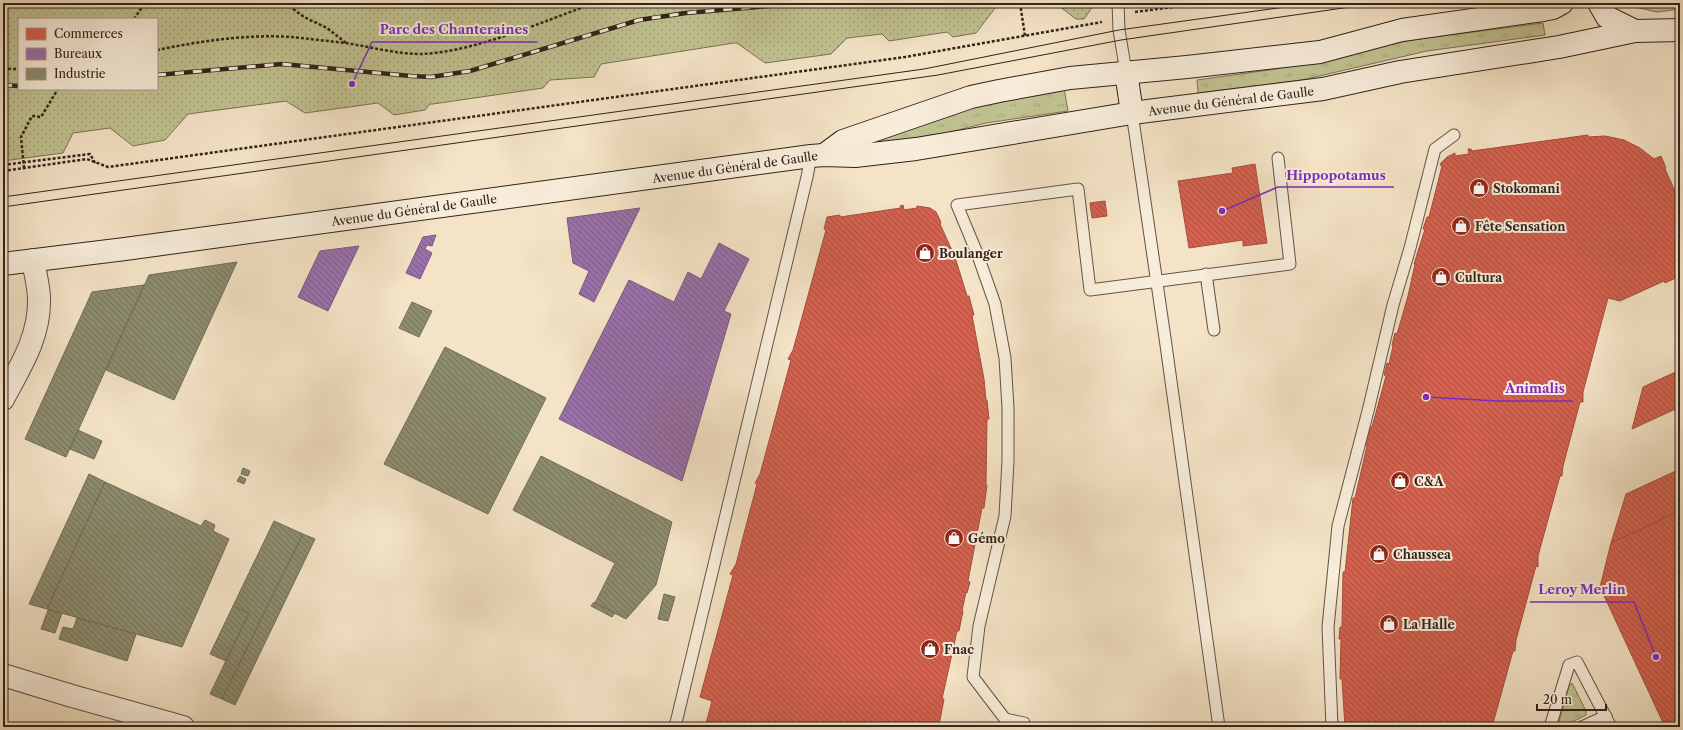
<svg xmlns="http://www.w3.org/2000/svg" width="1683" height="730" viewBox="0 0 1683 730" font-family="'Libre Caslon Text',serif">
	<defs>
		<pattern id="grass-tufts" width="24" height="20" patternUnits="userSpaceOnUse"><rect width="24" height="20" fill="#c1c291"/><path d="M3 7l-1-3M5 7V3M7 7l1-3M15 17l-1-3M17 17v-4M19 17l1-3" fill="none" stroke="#a6a67c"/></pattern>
		<pattern id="park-dots" width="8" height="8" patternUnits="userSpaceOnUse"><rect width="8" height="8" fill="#c1c291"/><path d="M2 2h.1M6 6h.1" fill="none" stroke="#a6a67c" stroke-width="1.8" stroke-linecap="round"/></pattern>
		<pattern id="shops-back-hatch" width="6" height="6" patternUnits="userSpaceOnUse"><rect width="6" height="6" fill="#d6604d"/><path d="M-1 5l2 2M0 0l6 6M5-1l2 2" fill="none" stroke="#ae4f3f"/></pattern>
		<pattern id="offices-back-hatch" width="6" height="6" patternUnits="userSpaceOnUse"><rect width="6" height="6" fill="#9970ab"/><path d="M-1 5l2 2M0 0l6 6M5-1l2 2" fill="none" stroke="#7d5c8a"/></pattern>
		<pattern id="industry-back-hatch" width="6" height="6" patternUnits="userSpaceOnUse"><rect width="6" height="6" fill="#8c8c6e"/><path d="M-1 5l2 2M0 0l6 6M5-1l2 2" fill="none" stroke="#73725a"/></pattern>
	</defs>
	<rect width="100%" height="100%" fill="#f4e3c6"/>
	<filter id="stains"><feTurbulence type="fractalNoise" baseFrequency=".005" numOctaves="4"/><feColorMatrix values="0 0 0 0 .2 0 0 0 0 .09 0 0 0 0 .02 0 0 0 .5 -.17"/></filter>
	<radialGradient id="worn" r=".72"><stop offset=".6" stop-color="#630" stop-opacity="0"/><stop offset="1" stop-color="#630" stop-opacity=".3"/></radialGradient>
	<g fill="url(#grass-tufts)" stroke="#797256">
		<polygon points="1624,3 1680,3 1680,9 1657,12 1626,5"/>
		<polygon points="1543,23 1545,35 1427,51 1302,80 1198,93 1197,80 1276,69 1411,40"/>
		<polygon points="1064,88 1068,111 986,123 918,140 844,151 960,107"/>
		<polygon points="1572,683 1586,711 1586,715 1562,727 1559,727 1558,725 1569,686"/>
	</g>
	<g fill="url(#park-dots)" stroke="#797256" fill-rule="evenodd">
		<path d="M3,3H999L976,33L953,37L947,32L889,41L882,34L847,38L831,54L765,63L737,43H734L601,64L594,77L550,80L543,88L433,104H430L425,110L394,115L378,103L305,113L286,101L188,114L165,140L133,146L110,128L73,133L63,153L3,161ZM19,19H157V89H19Z"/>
		<polygon points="1055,3 1108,3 1109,4 1093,6 1084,19 1076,19"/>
	</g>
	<g fill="url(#shops-back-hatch)" stroke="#a44e3e">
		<polygon points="1588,135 1588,137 1605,136 1624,140 1640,148 1654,159 1661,156 1666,168 1665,169 1680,202 1680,276 1665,283 1664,281 1620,301 1608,298 1583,392 1583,402 1580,402 1563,466 1562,476 1560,476 1538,556 1538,567 1536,566 1516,640 1515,651 1513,651 1492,727 1345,727 1342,679 1340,679 1341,639 1339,639 1340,627 1342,627 1343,572 1345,572 1353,498 1355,498 1367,446 1365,445 1370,427 1372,427 1386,376 1384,375 1387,363 1389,364 1393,346 1392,345 1395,333 1397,334 1408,296 1415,264 1414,264 1425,229 1423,229 1427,217 1429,217 1442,166 1440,165 1441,163 1447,157 1455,153 1455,156 1469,154 1468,149 1471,149 1472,151"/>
		<polygon points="1255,164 1267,243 1243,246 1243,240 1189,248 1178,181 1233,173 1232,168"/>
		<polygon points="1105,201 1107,216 1092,218 1090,203"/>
		<polygon points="903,205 904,210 917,208 917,206 930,208 936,212 940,220 941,223 940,224 955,257 967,296 969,296 974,315 972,315 984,379 986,400 987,400 989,419 987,419 986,484 987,485 984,508 982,508 968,581 970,582 967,593 966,592 962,611 963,611 959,631 957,631 942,699 944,699 939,725 937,724 937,727 705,727 712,701 700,697 733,575 730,574 736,564 757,484 755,483 760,474 791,360 788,359 793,350 826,230 824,229 827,217 840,215 840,217 901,208 900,206"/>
		<polygon points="1680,370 1680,407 1632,429 1643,387"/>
		<polygon points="1680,469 1680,511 1611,543 1626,494"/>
		<polygon points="1680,511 1680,727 1665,727 1600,587 1611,543"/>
	</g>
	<g fill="url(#offices-back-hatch)" stroke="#7a5980">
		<polygon points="640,208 594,302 579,294 589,271 573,263 567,218"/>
		<polygon points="436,235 432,246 427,245 425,249 432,253 420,279 406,273 423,237"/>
		<polygon points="719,243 749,259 724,311 731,314 682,481 559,419 629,280 674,302 688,272 701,279"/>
		<polygon points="359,246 328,311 298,297 320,251"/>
	</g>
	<g fill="url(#industry-back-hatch)" stroke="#716c55">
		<polygon points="237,262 174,400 106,370 149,275"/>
		<polygon points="144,285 66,457 25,439 92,292"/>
		<polygon points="412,302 432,311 419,337 399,328"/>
		<polygon points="445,347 546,398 488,514 384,464"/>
		<polygon points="78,430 102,441 94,459 70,449"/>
		<polygon points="541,456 672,522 656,585 626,619 595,603 615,563 513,510"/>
		<polygon points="243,468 250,471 248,476 241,474"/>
		<polygon points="89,474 105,482 47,609 29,604"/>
		<polygon points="240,476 246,479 244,484 237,481"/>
		<polygon points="105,482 201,526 205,520 215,525 213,531 229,539 182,647 47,609"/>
		<polygon points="274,521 303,534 222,699 210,694 249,613 233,606"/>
		<polygon points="303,534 315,539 235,705 222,699"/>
		<polygon points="664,594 675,597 668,621 658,619"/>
		<polygon points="594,602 595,603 615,613 612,617 591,606"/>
		<polygon points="233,606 249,613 226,661 210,654"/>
		<polygon points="48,610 62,613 55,633 41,629"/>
		<polygon points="77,618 136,634 127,661 59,639 63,627 73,629"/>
	</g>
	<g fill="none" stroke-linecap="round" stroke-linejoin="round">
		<g stroke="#625346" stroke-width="13">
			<g id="lane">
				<polyline points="1118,3 1119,30 1126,72"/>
				<polyline points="1132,113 1165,338 1219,727"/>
				<polyline points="1206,274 1214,330"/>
				<polyline points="675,727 807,177 811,156"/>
				<polyline points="1025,727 1024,723 1005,719 973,677 979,626 1005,516 1008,461 1008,408 1005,358 995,304 977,253 957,205 1078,189 1090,290 1290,264 1278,158"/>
				<polyline points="1332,727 1328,627 1338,526 1368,411 1393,305 1410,248 1435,149 1454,135"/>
				<polyline points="1550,727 1569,665 1577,662 1611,727"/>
				<polyline points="1582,727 1606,716"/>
			</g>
		</g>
		<g stroke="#625346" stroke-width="24">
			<g id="street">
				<path d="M3,399C20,367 40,337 39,299C39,287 35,273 33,260"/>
				<polyline points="3,675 72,696 183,727"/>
			</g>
		</g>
		<g stroke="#31231b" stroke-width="24">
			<g id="secondary">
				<polyline points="1599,3 1607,17 1635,31 1680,30"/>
				<polyline points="1126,72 1132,113"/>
				<polyline points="824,155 843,141 971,97 999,91 1070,78 1187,67 1320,52 1402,30 1543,10 1553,8 1562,3"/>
				<polyline points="3,264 125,249 811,156 824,155 855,156 916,149 1132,113 1323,89 1400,72 1559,47 1635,31"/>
			</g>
		</g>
		<g stroke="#31231b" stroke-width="2.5" stroke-dasharray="3 2" stroke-linecap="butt">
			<polyline points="285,3 304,17 327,28 346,43"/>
			<polyline points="1020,3 1025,36"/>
			<polyline points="1135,12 1203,3"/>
			<polyline points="134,19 145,3"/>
			<path d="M157,50C201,41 247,34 292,37C310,39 328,41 346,43C371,47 396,54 421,54C476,52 543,21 595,3"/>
			<polyline points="3,69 19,69"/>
			<polyline points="3,165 90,154 95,163"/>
			<polyline points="24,168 21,137 32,116 41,117 58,89"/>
			<polyline points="3,171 87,159 108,167 905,57 1102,22"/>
		</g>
		<use href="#lane" stroke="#f8edda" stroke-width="11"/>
		<use href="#street" stroke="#f8edda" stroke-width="22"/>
		<use href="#secondary" stroke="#f8edda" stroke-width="22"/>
		<g stroke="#31231b" stroke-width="1">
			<polyline points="3,197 924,69 1119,30 1314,3"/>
			<polyline points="3,207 938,75 1121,40 1378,3"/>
		</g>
		<g stroke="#31231b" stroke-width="4.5">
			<g id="rail">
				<polyline points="157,75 282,64 411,76 431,77 470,71 639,20 686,13 804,3"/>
				<polyline points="3,85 19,86"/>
			</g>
		</g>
		<use href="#rail" stroke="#f8edda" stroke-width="3" stroke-dasharray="9" stroke-linecap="butt"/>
	</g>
	<defs>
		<g id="shop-disc" transform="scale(1)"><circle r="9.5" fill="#8f2418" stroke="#f8edda"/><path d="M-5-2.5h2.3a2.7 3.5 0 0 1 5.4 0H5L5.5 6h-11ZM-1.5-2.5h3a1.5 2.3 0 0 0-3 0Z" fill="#fff"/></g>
	</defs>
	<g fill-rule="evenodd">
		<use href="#shop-disc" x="1479" y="188"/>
		<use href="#shop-disc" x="1461" y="226"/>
		<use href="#shop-disc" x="925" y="253"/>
		<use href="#shop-disc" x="1441" y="277"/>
		<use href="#shop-disc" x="1400" y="481"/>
		<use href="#shop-disc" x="954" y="538"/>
		<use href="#shop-disc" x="1379" y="554"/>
		<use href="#shop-disc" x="1389" y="624"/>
		<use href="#shop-disc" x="930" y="649"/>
	</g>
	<g text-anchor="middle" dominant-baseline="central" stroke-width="4" stroke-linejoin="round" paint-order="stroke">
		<g font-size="12" fill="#31231b" stroke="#f8edda">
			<text transform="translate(1231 101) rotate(-7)">Avenue du Général de Gaulle</text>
			<text transform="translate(735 167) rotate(-8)">Avenue du Général de Gaulle</text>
			<text transform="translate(414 210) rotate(-8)">Avenue du Général de Gaulle</text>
		</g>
		<g font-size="12" font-weight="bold" fill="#31231b" stroke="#f8edda" text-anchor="start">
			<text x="1493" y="188">Stokomani</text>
			<text x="1475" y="226">Fête Sensation</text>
			<text x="939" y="253">Boulanger</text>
			<text x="1455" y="277">Cultura</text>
			<text x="1414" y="481">C&amp;A</text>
			<text x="968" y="538">Gémo</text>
			<text x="1393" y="554">Chaussea</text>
			<text x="1403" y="624">La Halle</text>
			<text x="944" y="649">Fnac</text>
		</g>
	</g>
	<path fill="none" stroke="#7b2cbf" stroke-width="1.5" d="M352 84L372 42H537M1222 211L1278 187H1394M1426 397L1498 401H1573M1656 657L1634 602H1530"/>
	<g fill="#7b2cbf" stroke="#f8edda" stroke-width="1.5">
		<circle cx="352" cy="84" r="4"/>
		<circle cx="1222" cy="211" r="4"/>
		<circle cx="1426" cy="397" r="4"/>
		<circle cx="1656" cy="657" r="4"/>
	</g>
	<g font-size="13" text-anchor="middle" font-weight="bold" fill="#7b2cbf" stroke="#f8edda" stroke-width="4" stroke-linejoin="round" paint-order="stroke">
		<text x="454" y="34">Parc des Chanteraines</text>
		<text x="1336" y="180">Hippopotamus</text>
		<text x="1535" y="393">Animalis</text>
		<text x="1582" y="594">Leroy Merlin</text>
	</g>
	<rect width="1683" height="730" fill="none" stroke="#f4e3c6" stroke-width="16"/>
	<rect x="4" y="4" width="1675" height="722" fill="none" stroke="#31231b" stroke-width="2"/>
	<rect x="8" y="8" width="1667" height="714" fill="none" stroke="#31231b"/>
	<rect x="18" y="18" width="140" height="72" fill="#f8edda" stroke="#a89c8e"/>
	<rect x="26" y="28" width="20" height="12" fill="#d6604d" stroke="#a89c8e"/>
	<text x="54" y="38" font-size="12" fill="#31231b">Commerces</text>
	<rect x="26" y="48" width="20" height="12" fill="#9970ab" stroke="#a89c8e"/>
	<text x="54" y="58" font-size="12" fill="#31231b">Bureaux</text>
	<rect x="26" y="68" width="20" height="12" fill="#8c8c6e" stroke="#a89c8e"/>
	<text x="54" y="78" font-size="12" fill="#31231b">Industrie</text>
	<path d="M1537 704v6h69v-6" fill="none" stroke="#31231b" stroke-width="2"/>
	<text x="1543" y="704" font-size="12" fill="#31231b" stroke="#f8edda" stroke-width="3" paint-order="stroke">20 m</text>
	<rect width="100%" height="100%" filter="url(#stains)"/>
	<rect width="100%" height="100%" fill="url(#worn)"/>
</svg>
